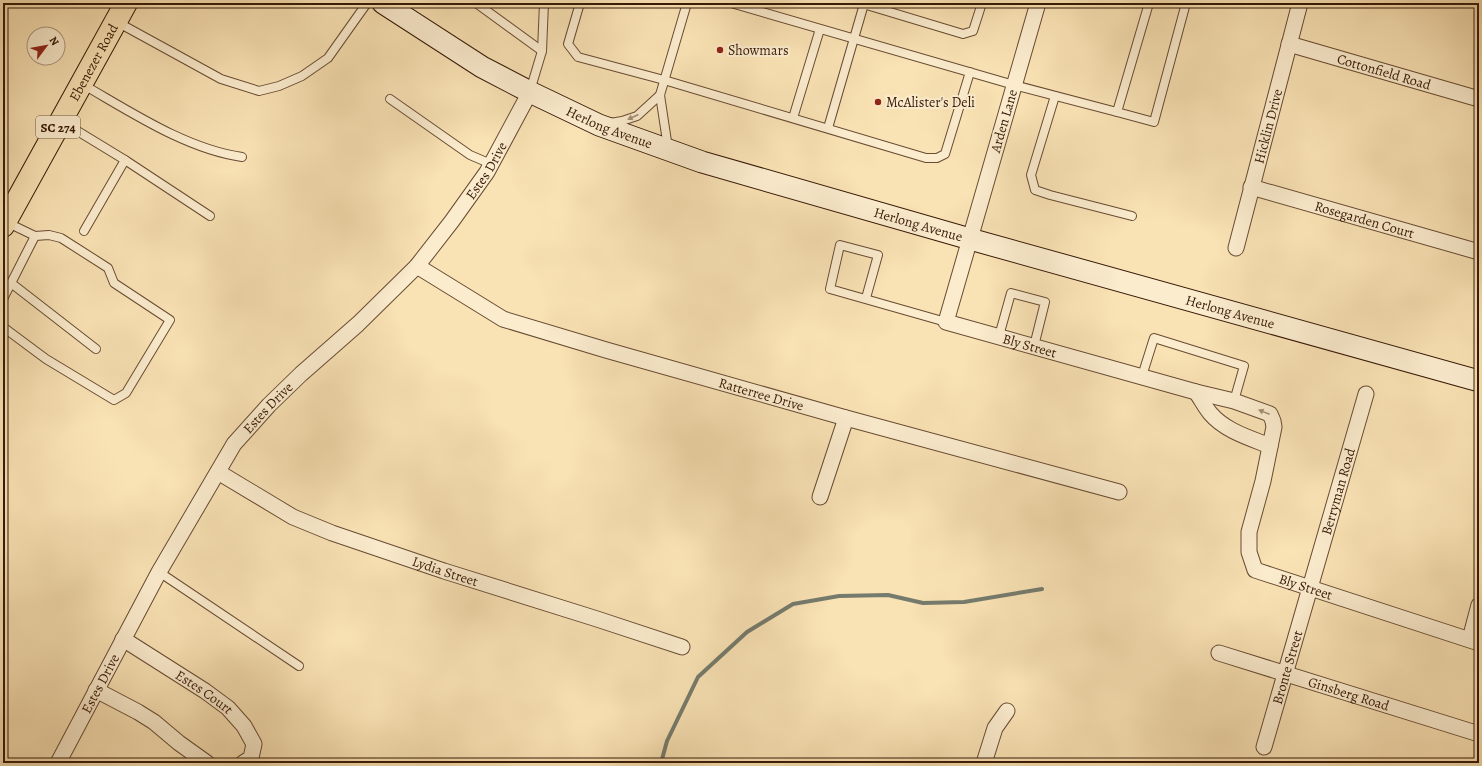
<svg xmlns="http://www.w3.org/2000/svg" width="1482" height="766" viewBox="0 0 1482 766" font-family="Alegreya,serif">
	<rect width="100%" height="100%" fill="#f9e2b4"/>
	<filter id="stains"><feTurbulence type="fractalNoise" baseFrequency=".005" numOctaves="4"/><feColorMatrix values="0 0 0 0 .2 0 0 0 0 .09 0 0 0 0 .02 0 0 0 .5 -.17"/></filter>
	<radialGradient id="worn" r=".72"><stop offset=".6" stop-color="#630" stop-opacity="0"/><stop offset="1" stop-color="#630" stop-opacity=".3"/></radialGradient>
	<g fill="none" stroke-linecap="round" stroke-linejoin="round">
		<polyline stroke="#757b6d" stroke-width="4" points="661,763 667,741 698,677 747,632 793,604 839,596 888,595 923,603 964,602 1042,589"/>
		<g stroke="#684b32" stroke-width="10">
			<g id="lane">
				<polyline points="476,3 542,51"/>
				<polyline points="580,3 568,44 578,57 664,80 926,158 937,158 945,154 970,72"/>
				<polyline points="731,3 1014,85 1117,112 1149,3"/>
				<polyline points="860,3 963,34 973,31 982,3"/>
				<polyline points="117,22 221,79 259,91 279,86 302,76 328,58 367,3"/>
				<path d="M82,84C131,112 186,149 242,157"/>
				<polyline points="530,91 542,51 544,3"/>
				<polyline points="1055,96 1031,175 1035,190 1050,195 1132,216"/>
				<polyline points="390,99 470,155 491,164"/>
				<polyline points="1117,112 1154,122 1186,3"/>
				<polyline points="793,118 820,29"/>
				<polyline points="61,121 125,160 210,216"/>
				<polyline points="610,123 622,121 637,116 660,95"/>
				<polyline points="828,128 864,4"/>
				<polyline points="668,148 660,95 687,3"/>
				<polyline points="84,231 125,160"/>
				<polyline points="11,283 96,349"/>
				<polyline points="866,298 878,255 840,245 830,289 946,322"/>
				<polyline points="3,299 35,236"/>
				<polyline points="3,327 46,359 114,400 126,393 170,320 114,283 108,268 61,238 49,235 35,236 6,222"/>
				<polyline points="999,336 1011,293 1045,302 1034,346"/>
				<polyline points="1142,376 1154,338 1244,366 1234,401"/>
				<polyline points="159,572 299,666"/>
			</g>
		</g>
		<g stroke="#684b32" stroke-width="17">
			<g id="street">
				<path id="s1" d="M1038,3L946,322L1196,392L1234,401L1270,414L1273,421L1274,427L1263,481L1249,532V552L1255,570L1479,643"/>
				<path id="s2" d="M1289,44L1479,99"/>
				<path id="s3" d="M1251,187L1479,252"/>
				<path id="s4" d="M1236,248L1300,3"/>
				<path id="s5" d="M417,266L503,319L606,350L846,418L1119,492"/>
				<path d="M1196,392C1201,399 1205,407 1210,413C1225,431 1250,438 1270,446"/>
				<path id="s6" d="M218,472L293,517L332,533L444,571L597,619L682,647"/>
				<polyline points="820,497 846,418"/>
				<path id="s7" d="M123,639L205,691L228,708L244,726L254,744L251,758L243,763"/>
				<polyline points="1470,639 1479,605"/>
				<path id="s8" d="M1219,653L1479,734"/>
				<polyline points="96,690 138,712 154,722 179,743 207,763"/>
				<path id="s9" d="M1264,747L1366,394"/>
				<path id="s10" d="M58,763L159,572L234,444L269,405L301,374L358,324L417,266L452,221L487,172L530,92"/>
				<polyline points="984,763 995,728 1007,711"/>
			</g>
		</g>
		<g stroke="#371906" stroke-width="23">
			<g id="secondary">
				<path id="s11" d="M383,3L482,67L530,92L599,125L702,162L970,239L1479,381"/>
			</g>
		</g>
		<g stroke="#371906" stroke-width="24">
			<g id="primary">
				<path id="s12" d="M3,226L126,3"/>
			</g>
		</g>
		<use href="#lane" stroke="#fbecce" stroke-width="8"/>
		<use href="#street" stroke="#fbecce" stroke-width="15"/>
		<use href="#secondary" stroke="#fbecce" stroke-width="21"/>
		<use href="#primary" stroke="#f9e2b4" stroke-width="22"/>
	</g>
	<defs><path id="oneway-solid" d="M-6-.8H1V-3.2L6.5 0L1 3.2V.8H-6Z"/></defs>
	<g fill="#a38d74">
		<use href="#oneway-solid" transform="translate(633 117) rotate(155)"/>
		<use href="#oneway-solid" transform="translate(1264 412) rotate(-158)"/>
	</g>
	<g fill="#8f2418" stroke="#fbecce" stroke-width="1.5">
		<circle cx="720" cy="50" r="4"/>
		<circle cx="878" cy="102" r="4"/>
	</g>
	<g text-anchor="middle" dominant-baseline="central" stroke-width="4" stroke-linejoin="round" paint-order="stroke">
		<rect fill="#fbecce" stroke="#725842" stroke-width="1" x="36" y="116" width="44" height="22" rx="3"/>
		<g font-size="13" font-weight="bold" fill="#371906">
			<text x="58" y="127">SC 274</text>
		</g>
		<g font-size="14" fill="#371906" stroke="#fbecce" text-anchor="start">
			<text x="728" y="50">Showmars</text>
			<text x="886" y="102">McAlister's Deli</text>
		</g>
		<g font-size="14" fill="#371906" stroke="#fbecce">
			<text stroke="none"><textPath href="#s12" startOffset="187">Ebenezer Road</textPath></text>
			<text stroke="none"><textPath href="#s2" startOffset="99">Cottonfield Road</textPath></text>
			<text transform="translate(1004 121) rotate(-74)">Arden Lane</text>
			<text stroke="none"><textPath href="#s11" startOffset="259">Herlong Avenue</textPath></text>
			<text stroke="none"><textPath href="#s4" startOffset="126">Hicklin Drive</textPath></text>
			<text stroke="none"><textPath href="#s10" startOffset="738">Estes Drive</textPath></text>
			<text stroke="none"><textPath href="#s3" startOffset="118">Rosegarden Court</textPath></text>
			<text stroke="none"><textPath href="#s11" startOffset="583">Herlong Avenue</textPath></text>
			<text stroke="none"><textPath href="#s11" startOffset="907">Herlong Avenue</textPath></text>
			<text stroke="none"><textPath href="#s1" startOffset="419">Bly Street</textPath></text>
			<text stroke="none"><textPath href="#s5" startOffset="370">Ratterree Drive</textPath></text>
			<text stroke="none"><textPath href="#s10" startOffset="414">Estes Drive</textPath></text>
			<text stroke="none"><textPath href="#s9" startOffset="266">Berryman Road</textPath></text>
			<text stroke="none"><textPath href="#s6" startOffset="249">Lydia Street</textPath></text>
			<text stroke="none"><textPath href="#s1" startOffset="883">Bly Street</textPath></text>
			<text stroke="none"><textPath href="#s9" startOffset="83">Bronte Street</textPath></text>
			<text stroke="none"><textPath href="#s10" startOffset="90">Estes Drive</textPath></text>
			<text stroke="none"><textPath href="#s7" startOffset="97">Estes Court</textPath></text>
			<text stroke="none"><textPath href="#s8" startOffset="136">Ginsberg Road</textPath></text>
		</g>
	</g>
	<rect width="1482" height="766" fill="none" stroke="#f9e2b4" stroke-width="16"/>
	<rect x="4" y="4" width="1474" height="758" fill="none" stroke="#371906" stroke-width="2"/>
	<rect x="8" y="8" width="1466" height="750" fill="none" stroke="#371906"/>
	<g transform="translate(46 46) rotate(58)"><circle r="19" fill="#fbecce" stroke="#ad987e"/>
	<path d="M0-3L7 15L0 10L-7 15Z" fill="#8f2418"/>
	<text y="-6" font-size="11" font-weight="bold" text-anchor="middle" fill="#371906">N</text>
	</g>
	<rect width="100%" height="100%" filter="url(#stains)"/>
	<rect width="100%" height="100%" fill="url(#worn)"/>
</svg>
